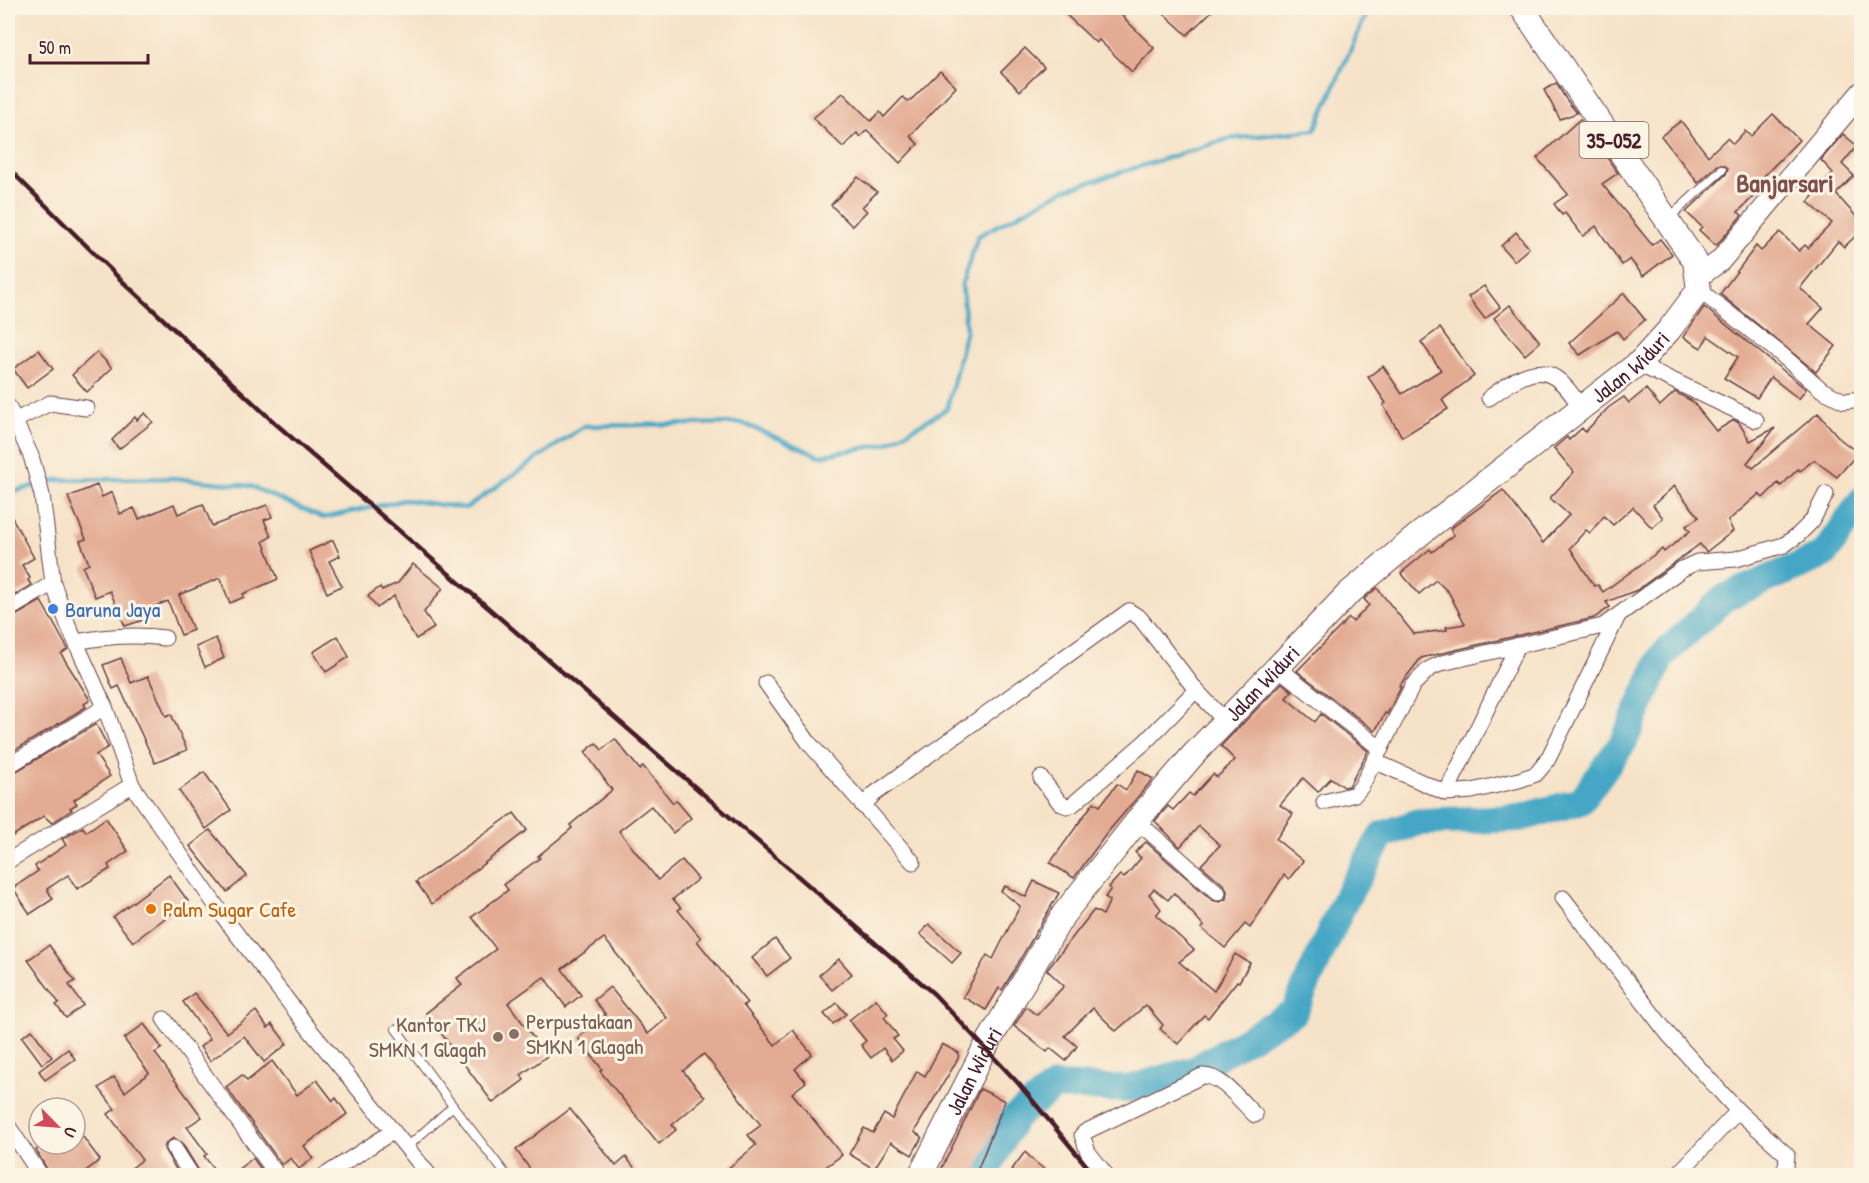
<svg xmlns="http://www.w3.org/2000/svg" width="1869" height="1183" viewBox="0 0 1869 1183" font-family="'Patrick Hand',sans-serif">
	<rect width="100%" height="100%" fill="#fcf5e5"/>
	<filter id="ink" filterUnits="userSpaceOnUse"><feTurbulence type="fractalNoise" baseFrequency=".0167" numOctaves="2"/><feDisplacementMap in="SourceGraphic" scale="12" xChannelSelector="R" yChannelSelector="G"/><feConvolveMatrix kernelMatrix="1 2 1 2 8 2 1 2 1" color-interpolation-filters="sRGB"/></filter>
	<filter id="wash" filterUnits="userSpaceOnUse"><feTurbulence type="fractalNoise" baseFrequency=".008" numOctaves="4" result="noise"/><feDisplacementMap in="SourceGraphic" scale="24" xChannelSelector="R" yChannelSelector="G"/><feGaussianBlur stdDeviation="1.35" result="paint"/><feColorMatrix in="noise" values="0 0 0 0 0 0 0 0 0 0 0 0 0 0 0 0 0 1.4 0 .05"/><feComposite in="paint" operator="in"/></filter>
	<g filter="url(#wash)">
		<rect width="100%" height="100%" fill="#f6e2c7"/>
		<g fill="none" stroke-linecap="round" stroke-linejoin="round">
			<polyline stroke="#45a7c5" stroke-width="4.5" points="8,493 57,480 173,478 250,486 323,518 405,500 466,508 584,426 742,423 820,456 886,444 947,409 966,330 962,284 978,236 1064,190 1228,139 1315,130 1369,8"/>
			<polyline stroke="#45a7c5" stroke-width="28" points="984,1176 1014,1118 1055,1086 1128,1089 1194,1070 1294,1012 1345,900 1382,835 1419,822 1520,818 1581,801 1624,741 1662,656 1724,598 1824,555 1862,500"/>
		</g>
		<g id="blocks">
			<g fill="#e3ab93" fill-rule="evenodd">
				<polygon points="1059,8 1117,8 1124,14 1122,16 1154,48 1132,72 1099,40 1096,43"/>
				<polygon points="1158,8 1215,8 1187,35"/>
				<polygon points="1025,48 1044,67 1020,91 1001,72"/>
				<polygon points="940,71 956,87 910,136 918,144 900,163 867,130 860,137 857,133 843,147 813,118 843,93 871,121 880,112 884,117 903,97 909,102"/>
				<polygon points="1556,83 1566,99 1577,113 1560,119 1544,90"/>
				<polygon points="1773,114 1799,140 1764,176 1769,181 1738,212 1742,215 1716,246 1699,230 1702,227 1686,212 1726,174 1728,168 1724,165 1718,165 1698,183 1661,136 1681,121 1708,156 1727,138 1733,144 1745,131 1751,136"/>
				<polygon points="1580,119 1599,153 1602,151 1618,173 1602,184 1652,245 1660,239 1672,254 1643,276 1630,259 1622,265 1596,226 1583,236 1565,213 1562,215 1554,204 1568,194 1537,158"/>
				<polygon points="1843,134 1857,146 1842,164 1854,176 1836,194 1862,223 1862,230 1844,247 1838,241 1800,288 1823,308 1809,324 1836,346 1816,372 1720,294 1756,246 1761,251 1780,232 1799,251 1805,245 1808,248 1832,223 1808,202 1833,173 1821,160"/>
				<polygon points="858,177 877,192 862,207 867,211 852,226 831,205"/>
				<polygon points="1516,232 1529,248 1514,261 1501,246"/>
				<polygon points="1484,286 1500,307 1485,319 1468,297"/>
				<polygon points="1624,293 1645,320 1623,339 1617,331 1580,355 1569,343"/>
				<polygon points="1510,305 1540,342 1525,355 1494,318"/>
				<polygon points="1704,307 1806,389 1799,399 1771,377 1757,398 1724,378 1738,357 1708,336 1701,348 1683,337"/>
				<polygon points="1440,328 1474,376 1442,400 1448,409 1402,437 1383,405 1386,403 1368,377 1383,366 1402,394 1441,370 1421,342"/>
				<polygon points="39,350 53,369 27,388 13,369"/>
				<polygon points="97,352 112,368 87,392 72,375"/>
				<path d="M1646,389L1660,406L1675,392L1692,401L1716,431L1734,420L1739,423L1750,441L1775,428L1747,463L1753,468L1818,413L1840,439L1858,453L1837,477L1814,460L1800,471L1798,469L1781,486L1778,483L1763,498L1759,494L1728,521L1733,531L1706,552L1700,544L1637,590L1606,602L1610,607L1594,618L1421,658L1399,686L1401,687L1387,714L1385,713L1375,731L1297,671L1349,618L1353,622L1369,605L1364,599L1377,588L1414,634L1447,630L1446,627L1465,624L1449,593L1436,580L1419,594L1401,573L1430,549L1432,552L1454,535L1450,529L1503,490L1543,543L1569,515L1550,498L1574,472L1554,448L1567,437L1569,440L1582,428L1585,432L1608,408L1624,397L1629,403ZM1674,486L1699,517L1686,526L1690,531L1664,552L1662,549L1603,592L1598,585L1594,586L1570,548L1586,530L1590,533L1604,516L1613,525L1633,507L1652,528L1663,518L1653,505Z"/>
				<polygon points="145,413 153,422 119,449 112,440 135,417 137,420"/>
				<polygon points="97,485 102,497 112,492 120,514 134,508 139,519 174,504 178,514 203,504 212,526 267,505 272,517 264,520 271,537 263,541 278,579 243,594 244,597 230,603 220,578 179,595 193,630 181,635 168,601 143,611 146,619 125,626 110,591 95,597 83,567 89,564 80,541 86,539 68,497"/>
				<polygon points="8,510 34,558 22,565 30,578 28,580 31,585 15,595 8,584"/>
				<polygon points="333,540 340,556 329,561 342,586 327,593 309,551"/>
				<polygon points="413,564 443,588 424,612 434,628 416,639 401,615 394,596 377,608 368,596 380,587 382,590 398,583"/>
				<polygon points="41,601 68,649 61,654 90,700 84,704 86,707 12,752 8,744 8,620"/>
				<polygon points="338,636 349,657 326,672 313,652"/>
				<polygon points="216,638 224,658 205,667 196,647"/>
				<polygon points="121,658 131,683 148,676 166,716 171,714 187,750 155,763 119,686 113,689 103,665"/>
				<polygon points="1282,683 1292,691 1286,698 1315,722 1321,714 1368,751 1349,786 1344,787 1331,778 1318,792 1303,778 1280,805 1293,814 1276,839 1303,861 1289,879 1284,875 1250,928 1245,924 1225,948 1201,928 1204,926 1174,893 1168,900 1154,889 1149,894 1161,909 1156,915 1194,950 1179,962 1214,991 1235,954 1250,963 1239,982 1237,981 1208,1018 1204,1015 1178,1044 1160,1029 1163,1025 1146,1005 1116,1031 1093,1008 1065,1036 1077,1046 1066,1061 1050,1048 1047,1052 1014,1026 1026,1007 1037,1015 1064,986 1047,970 1094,910 1103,915 1110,900 1105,897 1111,889 1109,887 1120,875 1124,878 1141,858 1135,852 1146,842 1212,900 1220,902 1226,899 1227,891 1225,886 1201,865 1220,845 1199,826 1180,847 1155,821 1168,806 1173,810 1189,793 1193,796 1213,774 1217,777 1235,760 1221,746"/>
				<polygon points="96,724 108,747 96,755 110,776 74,800 77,804 70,808 72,810 52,823 44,816 8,839 8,776"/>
				<polygon points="615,739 640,770 643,766 673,803 676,800 691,818 673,833 651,806 619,831 658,880 682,860 698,879 673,899 681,908 678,910 701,938 697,941 747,1003 743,1005 775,1045 793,1030 812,1054 795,1069 806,1082 792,1093 842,1155 813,1176 719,1176 756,1145 748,1135 761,1125 704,1054 683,1071 705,1097 672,1125 676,1130 659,1144 600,1071 602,1069 578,1038 606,1015 594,1000 610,987 648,1034 667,1018 604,938 562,969 581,995 566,1007 544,977 508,1003 547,1056 521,1075 524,1080 493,1103 426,1013 462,985 457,978 496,949 472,917 508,890 504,884 540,858 538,856 572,828 570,825 612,790 585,752 596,743 602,750"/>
				<polygon points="1138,770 1153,779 1107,833 1074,878 1050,863 1094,802 1100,806 1117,784 1126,790"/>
				<polygon points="204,772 231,810 206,829 179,791"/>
				<polygon points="514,813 527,830 432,904 416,882"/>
				<polygon points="106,818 128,851 108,865 110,869 77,889 68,875 47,889 53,899 30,914 13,888 38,871 35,866 66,845 62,839 83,827 86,832"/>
				<polygon points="210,830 247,876 227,892 190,846"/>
				<polygon points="169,875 188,901 133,942 113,917"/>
				<polygon points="1034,881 1059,893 1007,982 1002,990 999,988 986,1010 963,997 987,955 993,959 1020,906 1001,891 1005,886 1026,897"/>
				<polygon points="929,924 961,953 952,963 920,934"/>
				<polygon points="775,939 790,958 767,976 752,958"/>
				<polygon points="49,945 75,981 69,985 83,1005 66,1018 56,1005 59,1003 28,960"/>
				<polygon points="839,959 852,974 832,990 819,975"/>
				<polygon points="194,993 227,1033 256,1011 268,1028 272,1024 287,1044 264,1062 244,1036 210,1061 200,1047 210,1039 183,1002"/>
				<polygon points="876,999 888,1014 884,1017 898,1036 893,1039 903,1051 892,1060 883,1048 871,1058 861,1045 866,1041 849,1020"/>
				<polygon points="837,1003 846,1014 833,1024 824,1014"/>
				<polygon points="144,1024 162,1048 155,1053 202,1117 187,1127 207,1154 204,1156 219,1176 202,1176 182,1143 174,1138 166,1143 164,1149 180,1176 121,1176 142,1160 108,1114 115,1109 99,1088 114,1077 125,1092 149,1073 124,1039"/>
				<polygon points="32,1030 52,1057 42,1064 22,1037"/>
				<polygon points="942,1044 959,1053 958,1059 914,1132 922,1137 912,1155 891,1142 874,1169 849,1154 864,1128 873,1133 884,1114 892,1119 917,1071 925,1076"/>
				<polygon points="68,1049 75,1059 45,1080 39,1071"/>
				<polygon points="272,1061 297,1095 317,1080 333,1101 336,1098 347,1114 304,1146 313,1158 299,1169 291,1158 282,1165 226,1087 242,1075 247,1081"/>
				<polygon points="980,1089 1005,1101 975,1176 938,1176"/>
				<polygon points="570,1109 616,1166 626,1157 641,1176 535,1176 516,1150"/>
				<polygon points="75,1126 100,1160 79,1176 51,1176 36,1150 44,1144 75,1144"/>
				<polygon points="1025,1152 1035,1162 1053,1176 1007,1176"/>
				<polygon points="253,1158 266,1176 229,1176"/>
			</g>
		</g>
	</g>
	<g filter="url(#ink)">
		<use href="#blocks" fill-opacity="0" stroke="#643c42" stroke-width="1.5"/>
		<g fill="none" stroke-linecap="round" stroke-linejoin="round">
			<g stroke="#643c42" stroke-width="10">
				<g id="lane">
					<polyline points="1670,217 1722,170"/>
					<polyline points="396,1029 453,1106 406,1148"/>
					<polyline points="453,1106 507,1176"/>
				</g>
			</g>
			<g stroke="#643c42" stroke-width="17">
				<g id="street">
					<polyline points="1699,290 1782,355 1822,390 1844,401 1862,399"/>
					<polyline points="1638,364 1756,420"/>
					<path d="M1489,398C1532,366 1551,358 1582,410"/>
					<polyline points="8,406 31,456 42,495 53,583 68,625 105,707 132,785 226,920 310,1030 430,1176"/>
					<polyline points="16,420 50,403 86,408"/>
					<polyline points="8,610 53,583"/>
					<path d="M76,642C106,636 135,634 165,638"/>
					<polyline points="1277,667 1381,749"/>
					<polyline points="766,683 809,743 913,862"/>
					<polyline points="1374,761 1446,793 1472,791 1519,780 1536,774 1547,761 1617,618"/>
					<polyline points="8,766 105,707"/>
					<polyline points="1041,778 1060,803 1067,806 1072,805 1145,742 1196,690"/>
					<polyline points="1446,793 1518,645"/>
					<polyline points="1324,802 1355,794 1361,787 1413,685 1429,669 1442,663 1603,626 1682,569 1697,562 1736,559 1784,545 1798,535 1812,521 1826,494"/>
					<polyline points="863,806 873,795 1129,611 1140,618 1196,690 1224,720"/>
					<polyline points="1137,821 1218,893"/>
					<polyline points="8,861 132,785"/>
					<polyline points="1563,898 1668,1034 1738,1111 1787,1155 1786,1167 1780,1176"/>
					<polyline points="164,1019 278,1176"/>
					<polyline points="8,1126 41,1176"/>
					<polyline points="174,1148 192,1176"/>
					<polyline points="324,1176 392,1132"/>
					<path d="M1107,1176L1088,1152L1082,1135L1085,1132L1202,1076C1221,1074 1242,1103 1255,1115"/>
					<polyline points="1676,1176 1738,1111"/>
				</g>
			</g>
			<g stroke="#643c42" stroke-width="23">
				<polyline id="secondary" points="1698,277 1720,261 1862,92"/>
			</g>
			<g stroke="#643c42" stroke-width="26">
				<g id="primary">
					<path id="s1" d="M920,1176L986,1046L1063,915L1146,810L1193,755L1348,594L1416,537L1640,362L1669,330L1699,290L1695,261L1522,8"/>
				</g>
			</g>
			<use href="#lane" stroke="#fff" stroke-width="8"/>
			<use href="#street" stroke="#fff" stroke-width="15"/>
			<use href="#secondary" stroke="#fff" stroke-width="21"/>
			<use href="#primary" stroke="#fff" stroke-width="24"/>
			<polyline stroke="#4a1f2b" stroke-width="4.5" points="8,168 121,280 276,424 934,994 1018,1083 1095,1176"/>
		</g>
	</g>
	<circle fill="#3f7fe0" stroke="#fcf5e5" stroke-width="2" cx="53" cy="609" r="6"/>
	<circle fill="#e8710a" stroke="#fcf5e5" stroke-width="2" cx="151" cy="909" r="6"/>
	<g fill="#8d6e63" stroke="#fcf5e5" stroke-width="2">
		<circle cx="514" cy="1034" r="6"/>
		<circle cx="498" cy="1037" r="6"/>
	</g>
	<g text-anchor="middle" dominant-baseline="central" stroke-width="6" stroke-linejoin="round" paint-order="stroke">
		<rect fill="#fcf5e5" stroke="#7f5f63" stroke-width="1.5" x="1579.5" y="122" width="69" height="36" rx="4.5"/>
		<g font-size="21" font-weight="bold" fill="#4a1f2b">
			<text x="1614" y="140">35-052</text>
		</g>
		<g font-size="22" fill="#4a1f2b" stroke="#fcf5e5">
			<text stroke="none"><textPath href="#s1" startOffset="1090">Jalan Widuri</textPath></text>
			<text stroke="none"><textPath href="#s1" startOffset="604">Jalan Widuri</textPath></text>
			<text stroke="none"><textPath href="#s1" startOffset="118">Jalan Widuri</textPath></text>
		</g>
		<g font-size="22" fill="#366cbe" stroke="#fcf5e5" text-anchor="start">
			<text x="65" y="609">Baruna Jaya</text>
		</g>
		<g font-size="22" fill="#c56008" stroke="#fcf5e5" text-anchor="start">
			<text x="163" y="909">Palm Sugar Cafe</text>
		</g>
		<g font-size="22" fill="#785e54" stroke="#fcf5e5" text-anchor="start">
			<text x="526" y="1021">Perpustakaan<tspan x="526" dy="25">SMKN 1 Glagah</tspan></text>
			<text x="486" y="1024" text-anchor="end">Kantor TKJ<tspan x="486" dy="25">SMKN 1 Glagah</tspan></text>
		</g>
		<g font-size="26" font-weight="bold" fill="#80504f" stroke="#fcf5e5">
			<text x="1785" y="182">Banjarsari</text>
		</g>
	</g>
	<rect width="1869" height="1183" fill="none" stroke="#fcf5e5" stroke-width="30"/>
	<g transform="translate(57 1126) rotate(115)"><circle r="28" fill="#fcf5e5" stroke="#b59f9b" stroke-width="1.5"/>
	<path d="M0-4.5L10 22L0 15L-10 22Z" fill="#d1495b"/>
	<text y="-9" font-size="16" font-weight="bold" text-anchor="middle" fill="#4a1f2b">U</text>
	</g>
	<path d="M30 54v9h118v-9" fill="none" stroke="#4a1f2b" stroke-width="3"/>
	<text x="39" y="54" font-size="18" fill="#4a1f2b" stroke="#fcf5e5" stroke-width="4.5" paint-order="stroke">50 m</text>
</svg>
